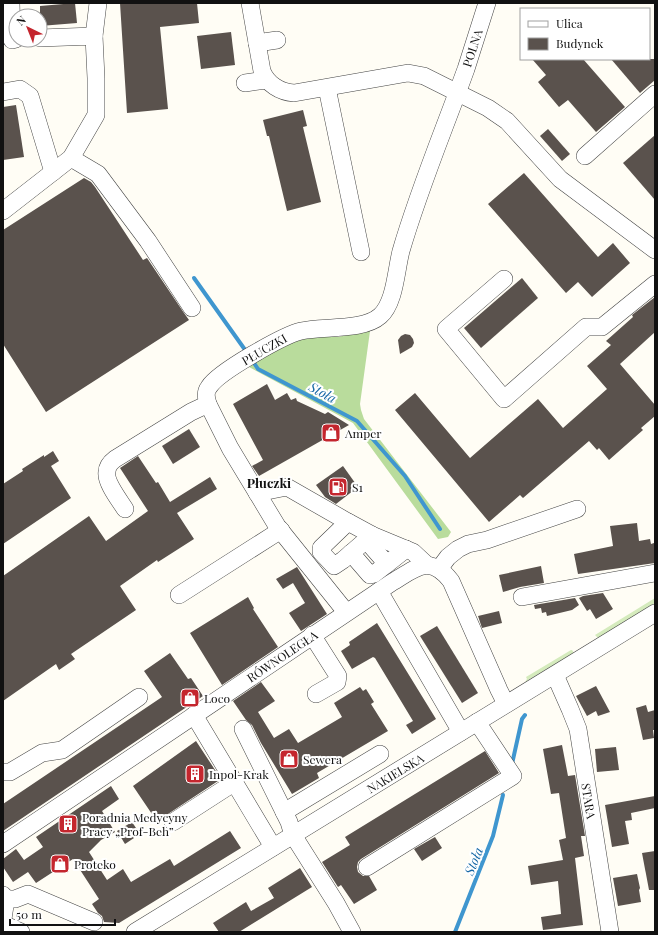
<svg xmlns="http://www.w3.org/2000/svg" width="658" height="935" viewBox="0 0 658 935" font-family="'Playfair Display',serif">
	<rect width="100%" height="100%" fill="#fffdf5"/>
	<g fill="#d5ebbd">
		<polygon points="655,598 655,603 598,638 595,635"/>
		<polygon points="571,650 572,650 574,653 525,682 527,679 526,677"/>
	</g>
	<polygon fill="#b9dc9c" points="370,331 360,404 361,410 364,419 451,532 448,537 438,539 353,423 249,367 295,338 327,336 339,337 356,332"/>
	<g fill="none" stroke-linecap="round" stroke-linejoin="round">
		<g stroke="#3f96cf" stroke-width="4">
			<polyline points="194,278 248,354"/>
			<polyline points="252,360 258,369 357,421 405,476 440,529"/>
			<polyline points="512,764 522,719 525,715"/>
			<polyline points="455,932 493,836 503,795"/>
		</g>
	</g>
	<g fill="#5a524d">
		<polygon points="75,3 77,23 40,26 40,6"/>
		<polygon points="120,3 197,3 199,23 160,27 168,109 127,113"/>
		<polygon points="231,32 235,65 201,69 197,36"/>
		<polygon points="532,59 583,59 625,107 596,132 568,100 559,107 538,82 546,75"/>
		<polygon points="611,59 655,59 655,80 640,93"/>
		<polygon points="16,105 24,157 3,160 3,107"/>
		<polygon points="303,110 307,126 303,127 321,202 287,211 269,136 267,136 263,120"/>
		<polygon points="548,129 570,154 562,161 540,136"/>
		<polygon points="655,135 655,200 623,163"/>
		<polygon points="524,173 598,257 613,243 630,263 592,297 578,282 566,293 488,204"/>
		<polygon points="84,178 91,182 95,187 143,260 147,258 184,313 189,320 46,412 3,344 3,230"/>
		<polygon points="522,278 538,298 481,348 464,328"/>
		<polygon points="655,297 655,332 620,364 655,405 655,416 641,428 643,430 609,460 599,448 597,450 589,441 523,498 520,495 489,522 395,410 415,393 470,458 538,399 563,428 607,389 587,366 611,345 606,341 633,317 632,315"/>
		<polygon points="405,334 410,335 413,339 414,343 412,347 400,354 398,340 401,336"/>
		<polygon points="267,384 275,400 287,393 291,400 296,398 297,401 325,414 328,412 349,425 259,476 252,466 263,460 233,404"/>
		<polygon points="189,429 200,447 173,464 162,446"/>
		<polygon points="53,451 59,461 51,466 71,498 3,544 3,484 23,471 22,469 44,455 44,457"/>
		<polygon points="138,456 156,483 158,482 170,502 210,477 217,489 177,513 194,539 158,562 157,560 120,586 136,610 71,654 75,659 59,670 56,664 3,701 3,576 89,516 106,541 148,511 120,468"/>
		<polygon points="343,466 358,487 336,504 325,497 316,485"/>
		<polygon points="637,523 639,541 650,539 651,544 654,543 655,563 578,574 574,554 613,546 610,526"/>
		<polygon points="541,566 544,583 520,587 503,592 499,575"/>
		<polygon points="297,567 327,614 301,631 289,613 305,603 293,583 283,589 276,579"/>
		<polygon points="603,593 613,609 596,619 590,609 587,611 579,598 583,596"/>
		<polygon points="248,597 254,608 253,609 278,647 222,685 190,633"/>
		<polygon points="575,598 579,605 572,610 547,616 546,612 542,613 541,608 535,609 534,605"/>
		<polygon points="499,611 502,623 482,628 478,616"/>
		<polygon points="377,623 436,719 412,734 406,725 413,721 375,658 373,657 352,669 341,651 350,645 349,642"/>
		<polygon points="437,626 478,693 462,703 420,636"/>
		<polygon points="170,653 188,679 191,678 203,696 3,831 3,804 162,697 144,671"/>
		<polygon points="261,682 275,701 258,712 274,738 289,729 298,743 342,717 334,703 360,687 363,691 366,689 374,702 371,704 388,731 317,773 319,778 292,794 261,743 252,725 246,720 233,701"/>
		<polygon points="596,686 610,712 598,716 596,711 587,716 576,696"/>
		<polygon points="646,705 648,712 655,710 655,730 653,730 654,738 643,740 636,708"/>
		<polygon points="196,741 221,779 168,814 164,819 158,823 133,786"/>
		<polygon points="562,745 568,776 575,775 585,836 581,836 584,856 575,858 583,925 543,930 541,917 561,914 558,881 531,885 528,866 563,860 559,840 566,838 559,793 551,794 543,749"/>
		<polygon points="616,747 619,770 597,772 595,749"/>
		<polygon points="485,751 499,773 361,859 358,862 357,867 358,872 363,876 369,876 377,890 354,904 341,885 338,887 322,862 350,845 345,837"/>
		<polygon points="111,786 119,799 102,811 115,832 101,840 89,852 107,880 123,869 131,882 170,859 174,866 230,831 241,848 119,923 104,922 102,916 98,913 92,904 99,899 73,859 36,883 28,872 13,882 3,867 3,859 16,849 24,860 43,847 36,837"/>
		<polygon points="655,796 655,808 631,813 632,820 625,821 629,844 612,847 605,805"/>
		<polygon points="132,822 140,834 125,844 117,831"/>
		<polygon points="435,837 442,848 422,861 414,849"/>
		<polygon points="655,851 655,890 649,890 642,853"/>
		<polygon points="300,868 312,887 239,932 219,932 213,923 246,902 251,911 274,898 268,888"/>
		<polygon points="637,874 640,888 639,890 641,902 618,906 613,878"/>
	</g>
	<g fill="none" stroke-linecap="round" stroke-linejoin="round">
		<g stroke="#444" stroke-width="18">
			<g id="minor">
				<polyline points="11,3 12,40 16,39"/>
				<path d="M250,3L262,71C267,84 280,92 294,93L408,73L424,76L488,108L507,121L560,179L655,250"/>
				<polyline points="94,36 98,3"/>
				<polyline points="257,43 277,40"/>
				<polyline points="245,83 266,80"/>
				<polyline points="327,88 361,252"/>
				<polyline points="3,92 20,89 30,96 53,172"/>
				<polyline points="585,156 655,94"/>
				<polyline points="71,158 98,174 148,241 192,308"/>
				<polyline points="3,211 71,158 96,115 96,78 94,36 40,38"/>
				<polyline points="504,279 446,329 504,399 586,327 602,327 655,284"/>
				<polyline points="257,493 287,487 348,522 372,535 413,552 427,565"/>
				<path d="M125,509C120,501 105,482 107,472C107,466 111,462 115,459L191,412L208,404"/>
				<polyline points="348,522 321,548 321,552 334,566 343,560 372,535"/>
				<polyline points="366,540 387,564 406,549"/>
				<polyline points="351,553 370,575 374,574 387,564"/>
				<polyline points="439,569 448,557 458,549 468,544 487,540 577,509"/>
				<polyline points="379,591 461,732"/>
				<polyline points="179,595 281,530"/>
				<polyline points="522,597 655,573"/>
				<path d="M346,612L277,526L230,448L208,404C206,397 205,392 209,387C218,372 284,335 301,331C323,326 363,331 380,316C395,303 396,270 401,251C419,189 444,130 466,69C473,47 480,25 487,3"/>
				<polyline points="312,635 338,676 337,682 316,694"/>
				<polyline points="555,675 570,709 578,729 610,932"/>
				<polyline points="194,715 273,847"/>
				<polyline points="243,729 289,822 293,835 336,903 352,932"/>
				<polyline points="3,772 10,772 42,753 62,750 139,697"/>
				<polyline points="284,812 380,754"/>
				<polyline points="173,822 235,782"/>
				<path d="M3,844L391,583C415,569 429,553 451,581L499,690L506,704"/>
				<polyline points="367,867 513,776 477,722"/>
				<polyline points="3,895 6,899 3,919"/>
				<polyline points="6,899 15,899 28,894 94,922"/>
				<polyline points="3,924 21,932"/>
				<polyline points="135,932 655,613"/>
			</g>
		</g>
		<use href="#minor" stroke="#fff" stroke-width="17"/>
	</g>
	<defs>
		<g id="shop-square" transform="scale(1)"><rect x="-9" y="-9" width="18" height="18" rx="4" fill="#c4262e" stroke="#fff"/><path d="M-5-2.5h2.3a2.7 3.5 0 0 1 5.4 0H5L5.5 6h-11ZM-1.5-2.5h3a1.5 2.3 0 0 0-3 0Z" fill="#fff"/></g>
		<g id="fuel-square" transform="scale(1)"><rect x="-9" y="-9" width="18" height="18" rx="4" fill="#c4262e" stroke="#fff"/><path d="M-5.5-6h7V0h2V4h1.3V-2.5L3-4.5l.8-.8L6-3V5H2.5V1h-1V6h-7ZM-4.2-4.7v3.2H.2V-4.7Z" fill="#fff"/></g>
		<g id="building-square" transform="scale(1)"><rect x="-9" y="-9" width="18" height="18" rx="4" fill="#c4262e" stroke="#fff"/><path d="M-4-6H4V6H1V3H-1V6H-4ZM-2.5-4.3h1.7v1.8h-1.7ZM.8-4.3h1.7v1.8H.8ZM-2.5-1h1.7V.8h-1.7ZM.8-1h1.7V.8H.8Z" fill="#fff"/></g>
	</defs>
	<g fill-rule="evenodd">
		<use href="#shop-square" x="331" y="433"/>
		<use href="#fuel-square" x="338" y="487"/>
		<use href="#shop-square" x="190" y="698"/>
		<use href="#shop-square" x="289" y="759"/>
		<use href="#building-square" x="195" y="774"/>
		<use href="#building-square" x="68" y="824"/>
		<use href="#shop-square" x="60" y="864"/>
	</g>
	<g text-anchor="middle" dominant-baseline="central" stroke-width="4" stroke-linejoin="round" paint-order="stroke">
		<g font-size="12" fill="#111" stroke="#fff">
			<text transform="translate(472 48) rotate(-72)">POLNA</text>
			<text transform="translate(264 349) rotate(-30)">PŁUCZKI</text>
			<text transform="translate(282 656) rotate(-34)">RÓWNOLEGŁA</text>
			<text transform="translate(395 773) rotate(-31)">NAKIELSKA</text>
			<text transform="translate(589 801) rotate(81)">STARA</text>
		</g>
		<g font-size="12" fill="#111" stroke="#fff" text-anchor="start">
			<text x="345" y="433">Amper</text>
			<text x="352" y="487">S1</text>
			<text x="204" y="698">Loco</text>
			<text x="303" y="759">Sewera</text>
			<text x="209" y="774">Inpol-Krak</text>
			<text x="82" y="817">Poradnia Medycyny<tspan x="82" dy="14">Pracy „Prof-Beh”</tspan></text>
			<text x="74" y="864">Proteko</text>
		</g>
		<g font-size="13" font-style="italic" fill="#1768a6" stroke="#fff">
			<text transform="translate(323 392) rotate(28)">Stoła</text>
			<text transform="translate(473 861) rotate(-68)">Stoła</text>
		</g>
		<g font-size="13" font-weight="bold" fill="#111" stroke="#fff">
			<text x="269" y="482">Płuczki</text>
		</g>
	</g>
	<rect width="658" height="935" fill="none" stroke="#111111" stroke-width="8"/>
	<rect x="520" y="8" width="130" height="52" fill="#ffffff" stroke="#a0a0a0"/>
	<rect x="528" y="21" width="20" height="6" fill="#ffffff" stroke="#a0a0a0"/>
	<text x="556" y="28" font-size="12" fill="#111111">Ulica</text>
	<rect x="528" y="38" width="20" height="12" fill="#5a524d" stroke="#a0a0a0"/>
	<text x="556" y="48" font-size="12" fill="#111111">Budynek</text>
	<g transform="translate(28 28) rotate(317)"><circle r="19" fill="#ffffff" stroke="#a0a0a0"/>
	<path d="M0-3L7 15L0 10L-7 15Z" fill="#c4262e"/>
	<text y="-6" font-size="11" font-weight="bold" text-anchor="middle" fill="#111111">N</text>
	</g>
	<path d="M10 919v6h105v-6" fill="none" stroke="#111111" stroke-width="2"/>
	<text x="16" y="919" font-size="12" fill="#111111" stroke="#ffffff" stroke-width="3" paint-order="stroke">50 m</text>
</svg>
